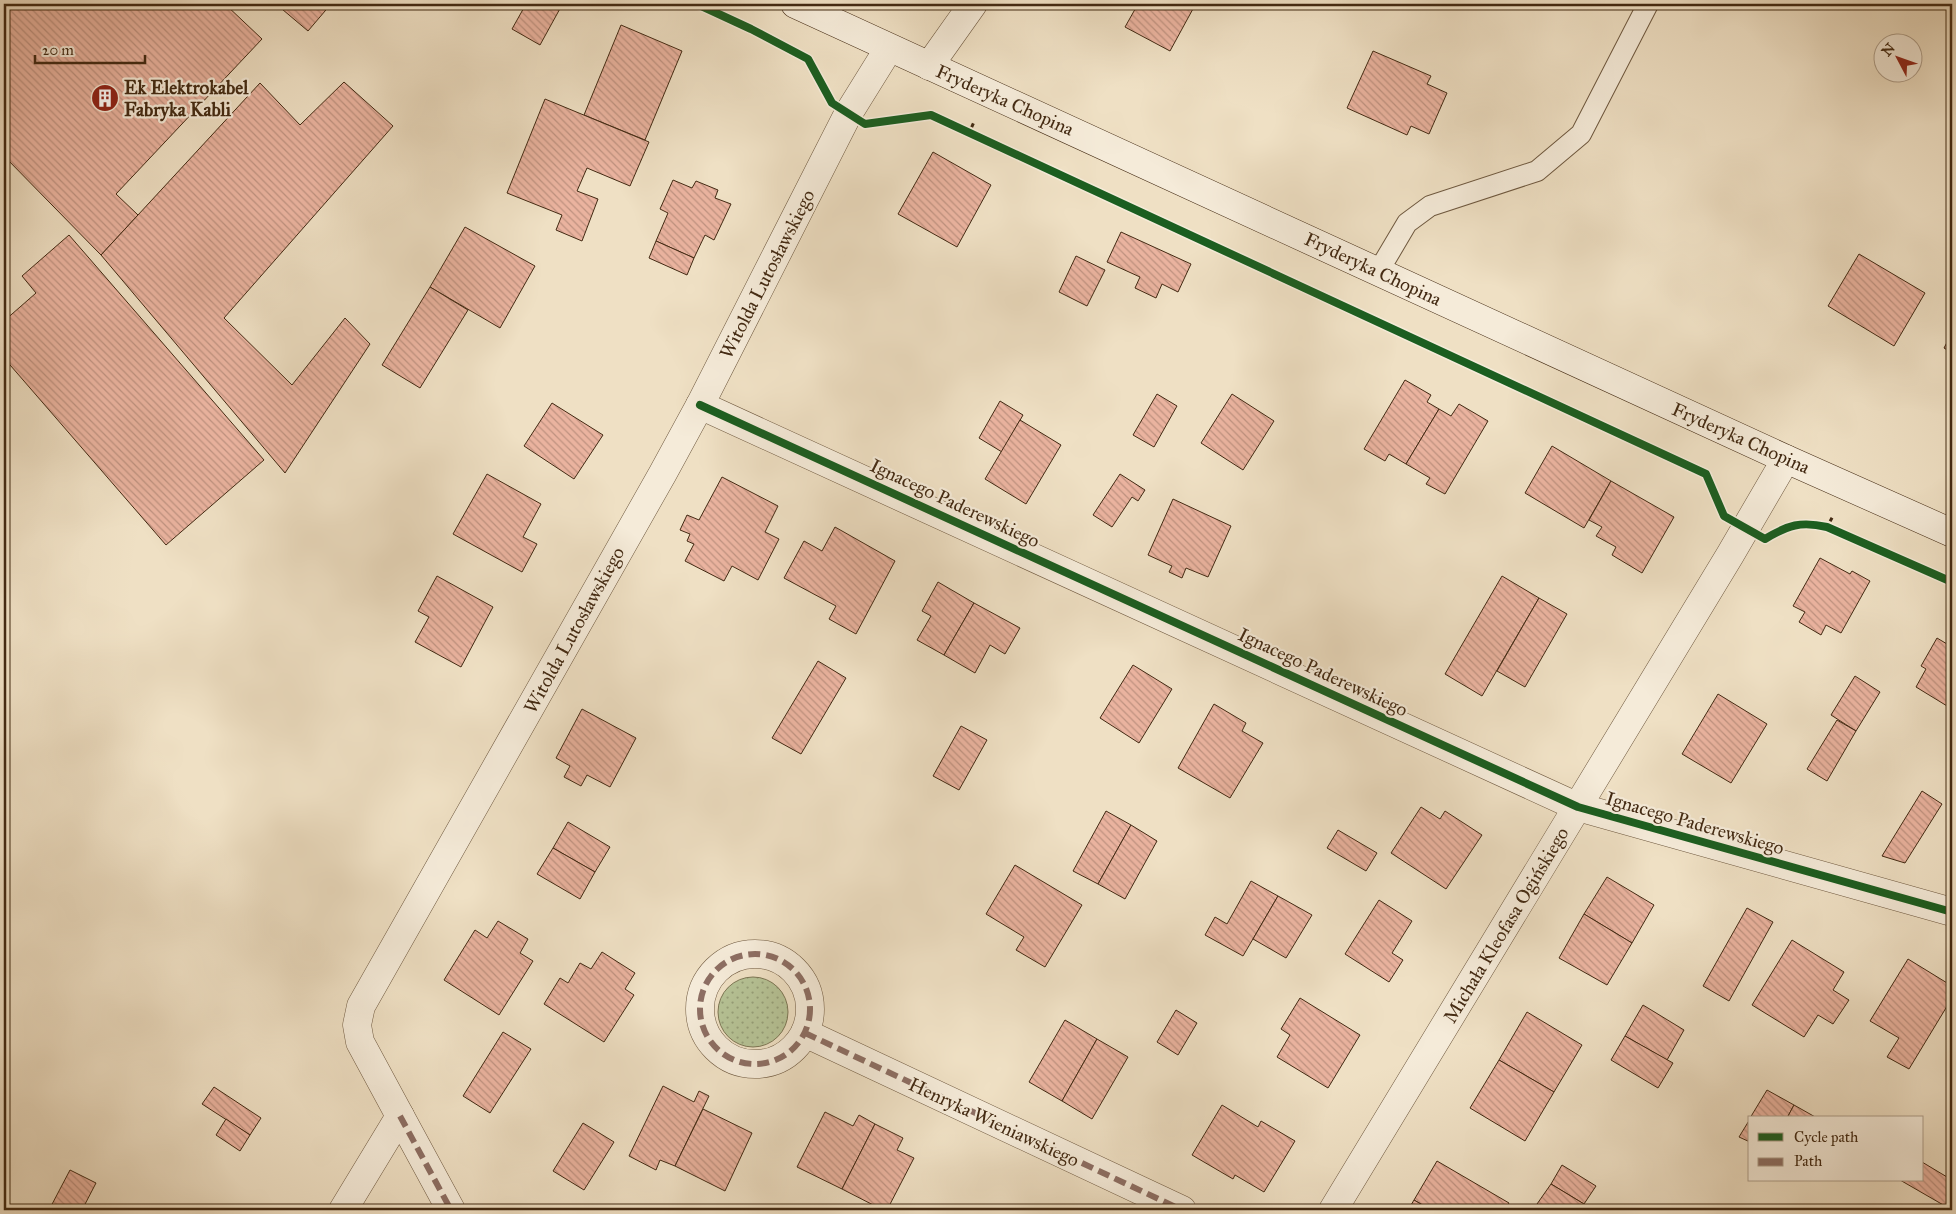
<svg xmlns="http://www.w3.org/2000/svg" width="1956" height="1214" viewBox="0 0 1956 1214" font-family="'IM FELL Great Primer',serif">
	<defs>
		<pattern id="grass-dots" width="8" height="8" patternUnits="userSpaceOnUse" patternTransform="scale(1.25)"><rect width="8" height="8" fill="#b6c396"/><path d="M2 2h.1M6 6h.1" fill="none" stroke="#969f79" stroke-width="1.8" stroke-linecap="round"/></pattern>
		<pattern id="building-back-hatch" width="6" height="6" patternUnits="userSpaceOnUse" patternTransform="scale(1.25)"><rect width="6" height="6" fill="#eab39f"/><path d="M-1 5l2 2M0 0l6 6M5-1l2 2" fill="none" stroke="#bf9280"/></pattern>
	</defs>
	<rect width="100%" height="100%" fill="#efe0c4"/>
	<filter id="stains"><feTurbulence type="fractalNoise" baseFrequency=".004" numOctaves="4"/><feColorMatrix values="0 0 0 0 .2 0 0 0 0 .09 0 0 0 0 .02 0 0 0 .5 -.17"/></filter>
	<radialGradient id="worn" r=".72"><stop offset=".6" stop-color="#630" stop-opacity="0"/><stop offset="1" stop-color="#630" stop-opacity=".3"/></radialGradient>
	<circle fill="url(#grass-dots)" stroke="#7c7654" cx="753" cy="1012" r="35"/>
	<g fill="url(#building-back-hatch)" stroke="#432a13">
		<polygon points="4,4 225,4 262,39 116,194 138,215 101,255 4,156"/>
		<polygon points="276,4 331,4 308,31"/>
		<polygon points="526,4 559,4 562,5 540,45 512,29"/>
		<polygon points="1138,4 1188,4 1194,7 1170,51 1125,27"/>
		<polygon points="621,25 682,51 645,140 584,115"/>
		<polygon points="1373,51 1431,76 1427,84 1447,93 1429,134 1411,126 1407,135 1347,108"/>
		<polygon points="344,82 393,126 224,318 292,385 345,318 370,344 285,473 101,255 260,83 300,125"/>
		<polygon points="545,99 649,142 630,186 587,168 577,191 598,199 582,241 556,230 562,215 507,193"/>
		<polygon points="933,152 991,185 957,247 898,214"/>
		<polygon points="673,180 692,188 696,181 718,190 715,198 731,204 714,240 705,235 694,258 656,241 668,213 660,209"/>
		<polygon points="465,227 535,266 500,328 430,287"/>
		<polygon points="1121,232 1191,264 1178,292 1162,284 1156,298 1135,288 1140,277 1107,262"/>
		<polygon points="69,235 264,460 166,545 4,358 4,321 36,293 22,276"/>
		<polygon points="656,241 694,258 687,275 649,258"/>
		<polygon points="1859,254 1925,293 1894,346 1828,306"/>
		<polygon points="1076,256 1105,270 1087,306 1059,292"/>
		<polygon points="430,287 468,310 420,388 382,365"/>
		<polygon points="1952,333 1952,353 1944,348"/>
		<polygon points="1405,380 1431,395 1427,402 1439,409 1406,464 1389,454 1385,461 1364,449"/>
		<polygon points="1157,394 1177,406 1154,447 1133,435"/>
		<polygon points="1232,394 1274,421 1243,470 1201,443"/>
		<polygon points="1000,401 1023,415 1002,452 979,438"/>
		<polygon points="552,403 603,435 574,479 524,446"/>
		<polygon points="1459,404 1488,421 1445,494 1426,484 1430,478 1406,464 1439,409 1451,416"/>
		<polygon points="1020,420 1061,445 1026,504 985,479"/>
		<polygon points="1552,446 1611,481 1584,528 1525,493"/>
		<polygon points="487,474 541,504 523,537 537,544 522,572 453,534"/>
		<polygon points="1120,474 1145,490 1138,501 1132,497 1112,527 1093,515"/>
		<polygon points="722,477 778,506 765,532 779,539 758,580 732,566 724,581 685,561 694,544 687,541 690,534 680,530 687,515 699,520"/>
		<polygon points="1611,481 1674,517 1642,573 1612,555 1616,547 1596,536 1602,527 1589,520"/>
		<polygon points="1173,499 1231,526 1208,577 1186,568 1182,578 1169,572 1172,566 1148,555"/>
		<polygon points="835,527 895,561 856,634 829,619 836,606 784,578 804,541 822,551"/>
		<polygon points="1820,558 1850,574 1852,571 1870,581 1841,633 1826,625 1821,635 1799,622 1805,612 1793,606"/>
		<polygon points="437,576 493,607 461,667 415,642 429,617 418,611"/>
		<polygon points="1502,576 1539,598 1482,696 1445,674"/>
		<polygon points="938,582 974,603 944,655 917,640 931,616 922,611"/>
		<polygon points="1539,598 1567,614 1525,687 1497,671"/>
		<polygon points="974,603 1020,628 1005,654 990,645 975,673 944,655"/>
		<polygon points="1937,638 1952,647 1952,709 1916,687 1926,669 1921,666"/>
		<polygon points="818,661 846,678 801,754 772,738"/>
		<polygon points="1133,665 1172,689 1139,743 1100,718"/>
		<polygon points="1855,676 1880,692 1856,731 1831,715"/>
		<polygon points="1718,694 1767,724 1731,783 1682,754"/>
		<polygon points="1214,704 1246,723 1242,731 1263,743 1230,798 1178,768"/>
		<polygon points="582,709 636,738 610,787 587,775 581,786 564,777 570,766 556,758"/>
		<polygon points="1837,720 1856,731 1827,781 1807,769"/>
		<polygon points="961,726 987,740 959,790 933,776"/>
		<polygon points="1922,791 1942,804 1905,863 1882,856"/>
		<polygon points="1421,807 1440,819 1445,811 1482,835 1446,889 1391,853"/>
		<polygon points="1106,811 1131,825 1098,884 1073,871"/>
		<polygon points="568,822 610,847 595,872 553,848"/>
		<polygon points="1131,825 1157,841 1125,899 1098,884"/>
		<polygon points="1338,830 1377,853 1366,871 1327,848"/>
		<polygon points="553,848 595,872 580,899 537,874"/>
		<polygon points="1015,865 1082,905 1045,967 1016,950 1024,937 986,914"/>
		<polygon points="1607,877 1654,905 1632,943 1584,914"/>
		<polygon points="1251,881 1278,896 1243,956 1205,935 1215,917 1227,924"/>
		<polygon points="1278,896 1312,915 1286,958 1253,939"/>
		<polygon points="1379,900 1412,921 1392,953 1403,960 1389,982 1345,954"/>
		<polygon points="1747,908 1773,922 1729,1001 1703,986"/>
		<polygon points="1584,914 1632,943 1607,985 1559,958"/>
		<polygon points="498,921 528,939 520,953 533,961 499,1015 444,980 475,930 487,938"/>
		<polygon points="1792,940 1844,972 1833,990 1849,1000 1833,1024 1818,1015 1804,1037 1752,1005"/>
		<polygon points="602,952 635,973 625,989 634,995 604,1042 544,1004 560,978 568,983 580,963 591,969"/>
		<polygon points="1908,959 1952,986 1952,998 1909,1069 1887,1057 1899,1038 1870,1021"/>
		<polygon points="1300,998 1360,1035 1328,1088 1277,1057 1290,1035 1281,1029"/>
		<polygon points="1643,1005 1684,1030 1667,1060 1625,1036"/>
		<polygon points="1176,1010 1197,1023 1178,1055 1157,1042"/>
		<polygon points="1527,1012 1582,1045 1554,1092 1499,1060"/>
		<polygon points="1065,1020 1097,1039 1062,1101 1029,1082"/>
		<polygon points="503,1032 531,1049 490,1113 463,1096"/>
		<polygon points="1625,1036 1673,1063 1658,1088 1611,1060"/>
		<polygon points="1097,1039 1128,1057 1092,1119 1062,1101"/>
		<polygon points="1499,1060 1554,1092 1525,1141 1470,1108"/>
		<polygon points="663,1086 694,1102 699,1091 709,1096 675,1166 660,1160 656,1170 629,1156"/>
		<polygon points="214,1087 261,1118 250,1135 202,1104"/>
		<polygon points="1767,1090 1794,1105 1787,1118 1750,1118"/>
		<polygon points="1222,1105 1258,1127 1261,1121 1295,1141 1264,1192 1235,1175 1233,1179 1192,1155"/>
		<polygon points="1794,1105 1817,1118 1787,1118"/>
		<polygon points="703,1109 752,1133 725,1191 675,1166"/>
		<polygon points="825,1112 853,1126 859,1115 875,1124 842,1189 797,1167"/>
		<polygon points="226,1119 250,1135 240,1151 216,1135"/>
		<polygon points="1750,1119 1750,1142 1739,1137"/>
		<polygon points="583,1123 614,1142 584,1190 553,1171"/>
		<polygon points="875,1124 903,1138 897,1150 914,1158 887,1210 883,1210 842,1189"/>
		<polygon points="1437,1161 1509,1203 1505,1210 1431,1210 1414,1200"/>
		<polygon points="1922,1162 1952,1180 1952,1210 1900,1180 1922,1180"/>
		<polygon points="1562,1165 1596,1186 1584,1204 1551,1184"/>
		<polygon points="70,1170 96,1183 82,1210 49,1210"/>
		<polygon points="1551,1184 1584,1204 1581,1210 1547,1210 1537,1204"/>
		<polygon points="1414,1200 1431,1210 1408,1210"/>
	</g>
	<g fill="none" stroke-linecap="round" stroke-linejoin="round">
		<g stroke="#6e583f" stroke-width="22">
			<polyline id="lane" points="1378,272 1407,223 1430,206 1537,171 1581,134 1648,4"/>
		</g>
		<g stroke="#6e583f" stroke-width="29">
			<g id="street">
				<polyline points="929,66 973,4"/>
				<polyline points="700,405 1578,807 1952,912"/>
				<circle cx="755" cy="1009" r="55"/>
				<polyline points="805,1033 1182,1210"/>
				<polyline points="400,1116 451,1210"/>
				<polyline points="343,1210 400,1116 360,1042 357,1025 361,1006 663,473 700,405 848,114 889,48"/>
				<polyline points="1333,1210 1730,555 1786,459"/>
			</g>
		</g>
		<g stroke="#432a13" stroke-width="29">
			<polyline id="secondary" points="795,4 1786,459 1952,533"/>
		</g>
		<g stroke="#432a13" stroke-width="3" stroke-dasharray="4 2.5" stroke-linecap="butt">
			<polyline points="969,133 974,122"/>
			<polyline points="1827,527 1833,516"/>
		</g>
		<use href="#lane" stroke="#f5ebd9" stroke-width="20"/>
		<use href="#street" stroke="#f5ebd9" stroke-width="28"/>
		<use href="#secondary" stroke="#f5ebd9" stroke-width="28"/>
		<g stroke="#8d6e63" stroke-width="6" stroke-dasharray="12 6" stroke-linecap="butt">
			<circle cx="755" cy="1009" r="55"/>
			<polyline points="805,1033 1182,1210"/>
			<polyline points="400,1116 451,1210"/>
		</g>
		<g stroke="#f5ebd9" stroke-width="11">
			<g id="cycleway">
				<path d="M697,4L751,29L808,59L832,103L865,124L931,115L1706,474L1724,516L1765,539C1788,525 1801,521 1827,527L1952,582"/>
				<polyline points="700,405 1578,807 1952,912"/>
			</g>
		</g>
		<use href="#cycleway" stroke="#1b5e20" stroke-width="8"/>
	</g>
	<defs>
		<g id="building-disc" transform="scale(1.4375)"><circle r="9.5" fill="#8f2418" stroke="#f5ebd9"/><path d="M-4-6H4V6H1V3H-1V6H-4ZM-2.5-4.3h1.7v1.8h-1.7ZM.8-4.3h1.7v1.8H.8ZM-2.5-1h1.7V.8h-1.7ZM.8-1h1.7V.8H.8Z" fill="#fff"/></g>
	</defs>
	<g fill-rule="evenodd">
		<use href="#building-disc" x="105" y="98"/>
	</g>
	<g text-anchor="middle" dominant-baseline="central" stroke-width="4.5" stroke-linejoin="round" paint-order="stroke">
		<g font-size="19" font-weight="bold" fill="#432a13" stroke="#f5ebd9" text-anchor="start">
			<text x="124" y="87">Ek Elektrokabel<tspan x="124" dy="22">Fabryka Kabli</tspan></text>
		</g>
		<g font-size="19" fill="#432a13" stroke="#f5ebd9">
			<text transform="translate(1005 100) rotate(24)">Fryderyka Chopina</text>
			<text transform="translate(1373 269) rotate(25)">Fryderyka Chopina</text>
			<text transform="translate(767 274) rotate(-63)">Witolda Lutosławskiego</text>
			<text transform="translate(1741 438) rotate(24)">Fryderyka Chopina</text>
			<text transform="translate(955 503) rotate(25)">Ignacego Paderewskiego</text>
			<text transform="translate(574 630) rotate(-61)">Witolda Lutosławskiego</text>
			<text transform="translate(1323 672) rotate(25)">Ignacego Paderewskiego</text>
			<text transform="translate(1695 823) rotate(16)">Ignacego Paderewskiego</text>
			<text transform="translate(1506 925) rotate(-59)">Michała Kleofasa Ogińskiego</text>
			<text transform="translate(994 1122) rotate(25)">Henryka Wieniawskiego</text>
		</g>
	</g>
	<rect width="1956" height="1214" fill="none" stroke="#efe0c4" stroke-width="20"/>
	<rect x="5" y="5" width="1946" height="1204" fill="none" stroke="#432a13" stroke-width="2.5"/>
	<rect x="10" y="10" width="1936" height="1194" fill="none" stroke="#432a13"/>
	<rect x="1748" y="1116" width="175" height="65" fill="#f5ebd9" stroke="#ae9e8a"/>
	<rect x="1758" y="1133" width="25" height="8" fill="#1b5e20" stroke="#ae9e8a"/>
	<text x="1794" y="1142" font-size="15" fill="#432a13">Cycle path</text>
	<rect x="1758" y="1158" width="25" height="8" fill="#8d6e63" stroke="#ae9e8a"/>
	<text x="1794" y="1166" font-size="15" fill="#432a13">Path</text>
	<g transform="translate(1898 58) rotate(311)"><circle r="24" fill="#f5ebd9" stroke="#ae9e8a"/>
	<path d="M0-4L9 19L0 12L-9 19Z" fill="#8f2418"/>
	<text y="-8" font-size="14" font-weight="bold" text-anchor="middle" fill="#432a13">N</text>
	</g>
	<path d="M35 55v8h110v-8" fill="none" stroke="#432a13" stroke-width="2.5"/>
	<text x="42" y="55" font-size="15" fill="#432a13" stroke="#f5ebd9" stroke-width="4" paint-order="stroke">20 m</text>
	<rect width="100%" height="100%" filter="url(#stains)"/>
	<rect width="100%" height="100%" fill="url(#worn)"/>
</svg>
